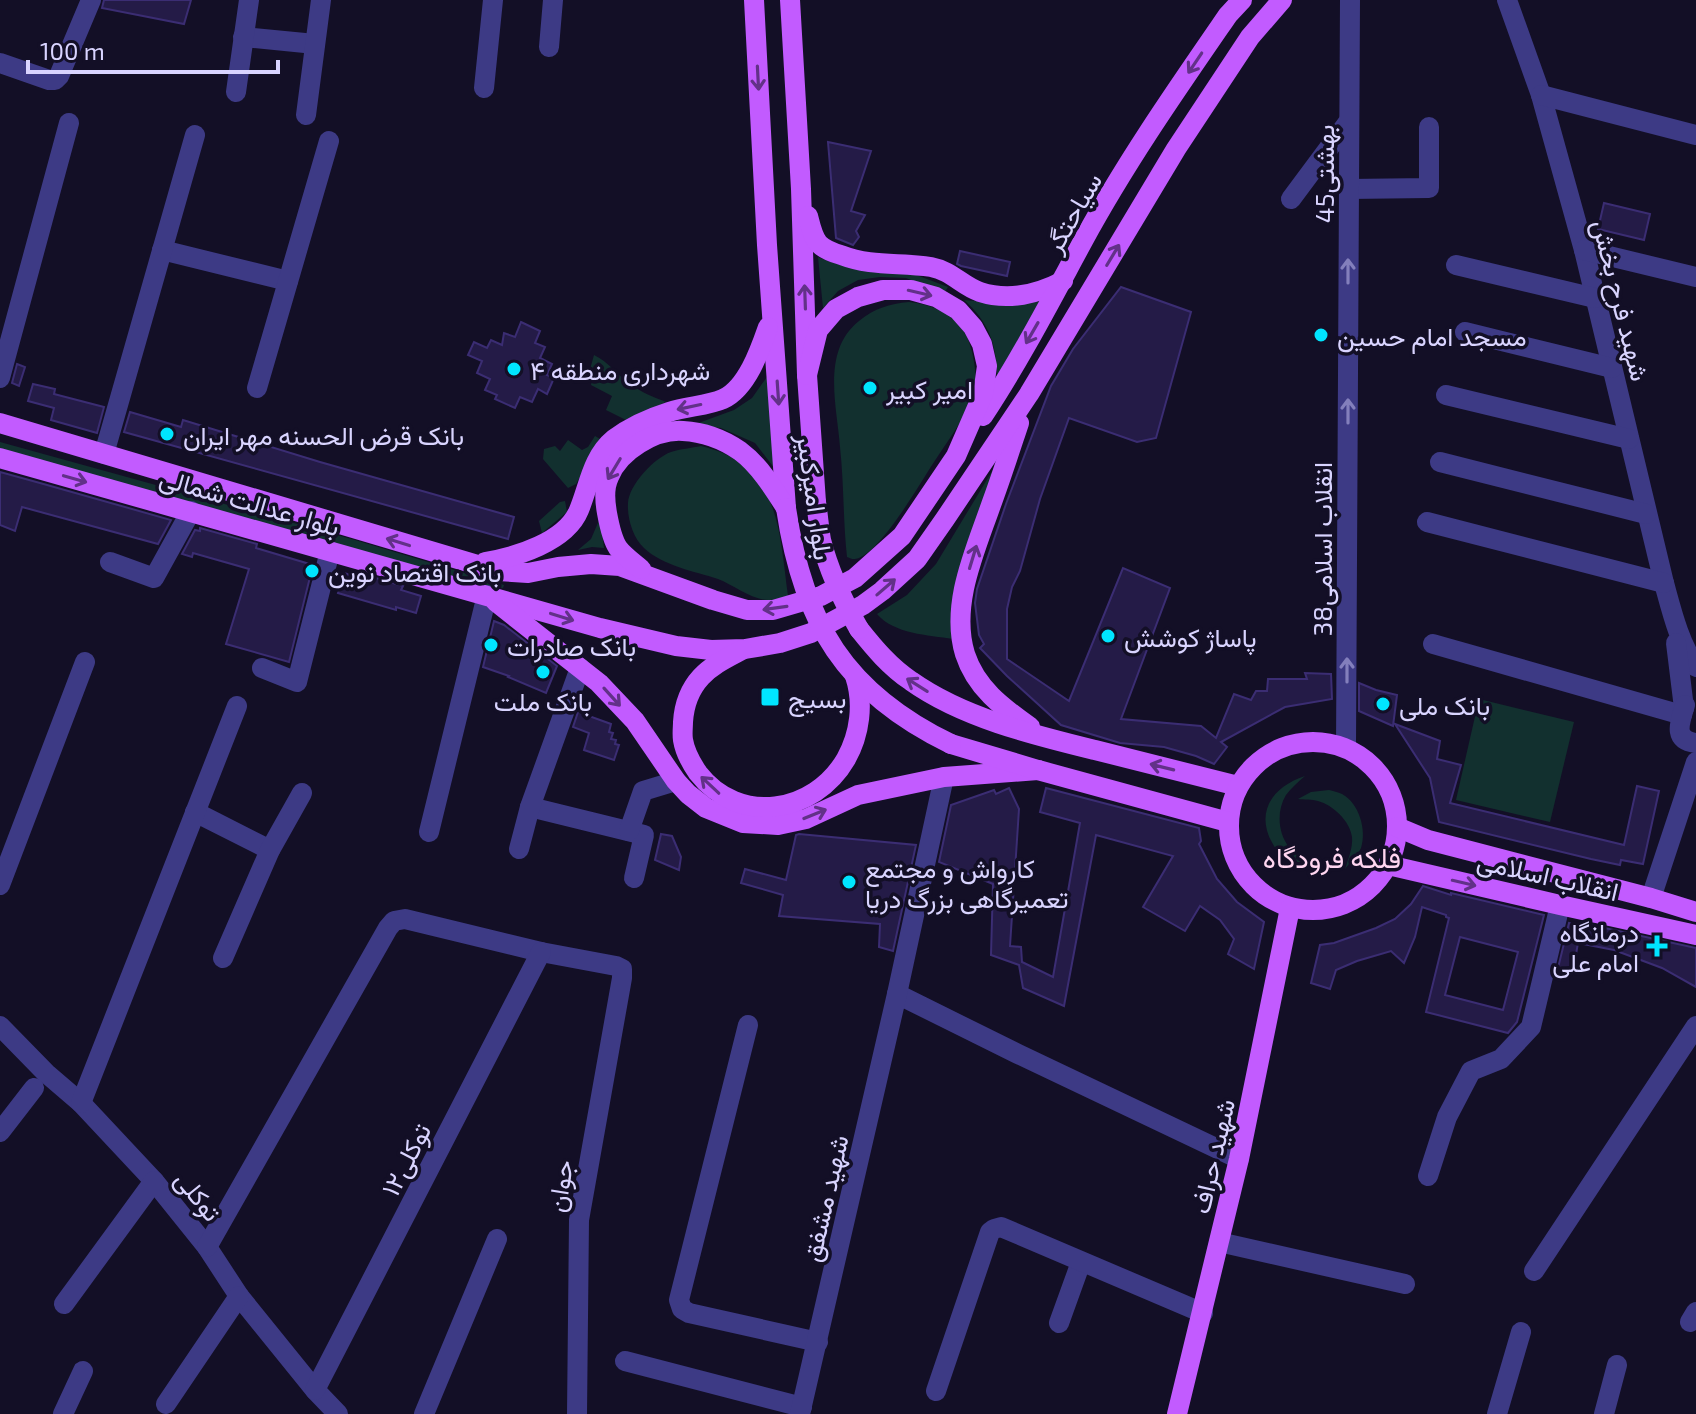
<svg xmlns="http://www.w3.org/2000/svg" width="1696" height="1414" viewBox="0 0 1696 1414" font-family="'Exo 2',Vazirmatn,sans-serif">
	<rect width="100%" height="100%" fill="#130f26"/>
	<g fill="#12302f">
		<path d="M818,257C852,272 872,267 906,273C920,275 934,282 948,287L944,293L906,278L880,277L858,280L838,291L823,308Z"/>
		<path d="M964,300L998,303L1039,302L997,378C997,345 989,322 964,300Z"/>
		<path d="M909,302C951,307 971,327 975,369C976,378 976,390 972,399C963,421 947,442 934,462C919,485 883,548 859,558C853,560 852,559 847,557C843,520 844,484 840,447C837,406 821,351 859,321C875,308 889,304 909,302Z"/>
		<path d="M594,355C609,362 617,375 630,384C641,392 653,397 666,402L626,420L606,410L612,396L591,385L593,375L589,373Z"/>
		<polygon points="769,374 775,469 755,443 721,428 693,425 734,410 752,398"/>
		<polygon points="595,436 602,440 576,484 568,488 543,459 544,449 555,446 560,451 568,440 582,450 588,447"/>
		<polygon points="0,442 355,540 504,585 503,588 473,584 0,449"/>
		<path d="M701,446C780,464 779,530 788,596C783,598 776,600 770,600C753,601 734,585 718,579C694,571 663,566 644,548C633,538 627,518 628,503C629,485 654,458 671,452C680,449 692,448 701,446Z"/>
		<path d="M997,463L953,639C928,635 894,634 877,614L907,595L936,564Z"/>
		<polygon points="565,501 567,512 542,533 539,521 560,502"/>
		<polygon points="600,518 604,548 592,547 578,550 591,539"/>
		<polygon points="1479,699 1574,722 1550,822 1456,800"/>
		<path d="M1305,776C1298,782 1291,788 1286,795C1271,820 1283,858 1315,862C1319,863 1323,861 1328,861C1319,866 1309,871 1298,869C1290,867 1284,859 1279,853C1253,820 1266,789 1305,776Z"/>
		<path d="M1329,790C1333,791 1338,792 1342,794C1359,803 1367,830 1361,848C1357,856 1350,862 1345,869C1348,859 1353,848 1352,837C1350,821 1333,805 1318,801C1312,799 1304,800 1298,799L1311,792Z"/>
	</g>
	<g fill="#241b47" stroke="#3b2d73" stroke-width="2" fill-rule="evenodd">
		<polygon points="104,0 191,0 184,24 102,8"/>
		<polygon points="828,142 871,151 851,211 865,215 856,231 859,237 853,245 836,238"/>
		<polygon points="1604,203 1650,214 1644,240 1598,229"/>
		<polygon points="960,251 1010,262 1007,276 961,266 957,264"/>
		<polygon points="1121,287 1191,312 1156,438 1137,442 1069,418 1040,499 1020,571 1012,587 1007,609 1007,659 1069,701 1123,568 1170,588 1121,719 1201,726 1216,738 1234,694 1251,700 1256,691 1267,691 1268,679 1307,679 1305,673 1331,674 1332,699 1285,707 1221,742 1227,747 1214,764 1196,756 1164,747 1120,743 1061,725 1007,676 980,648 984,644 979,635 975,603 977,589 1006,504 1051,386 1073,349"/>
		<polygon points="521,322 540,331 535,343 545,347 540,358 552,364 547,375 554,378 547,394 538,389 532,402 520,397 515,408 495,399 497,395 485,390 490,379 477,373 482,361 468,355 474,342 487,348 491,340 502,345 504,333 515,337"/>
		<polygon points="17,364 25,367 19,386 12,383"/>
		<polygon points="33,384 55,389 54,394 104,407 97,433 51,420 54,408 28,401"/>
		<polygon points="130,412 181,427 183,420 320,462 514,517 508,539 124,432"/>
		<polygon points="0,472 40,483 171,520 158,544 22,507 15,531 0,525"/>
		<polygon points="200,528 257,544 256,548 313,565 289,662 226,644 249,569 193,553 192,557 182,554 195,530 200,531"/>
		<polygon points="352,571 403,586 401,590 421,596 416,613 396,607 396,610 338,593 344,573 351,575"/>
		<polygon points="494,621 504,625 557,666 546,693 508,677 509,676 483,667"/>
		<polygon points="1359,683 1376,690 1397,695 1393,726 1359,711"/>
		<polygon points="581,703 590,706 586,715 611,724 609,732 613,733 611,739 616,740 615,744 619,745 614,760 584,750 589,733 573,727"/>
		<polygon points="1395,724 1440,741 1437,759 1461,765 1450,803 1624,845 1637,786 1659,791 1643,864 1621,860 1620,865 1591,859 1439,822 1430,778"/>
		<polygon points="1009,788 1019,809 1010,946 1021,947 1022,962 1053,977 1080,823 1040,812 1046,788 1199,828 1201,841 1199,844 1217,879 1237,902 1264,922 1254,969 1228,954 1234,939 1220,920 1200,906 1185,931 1143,907 1173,856 1096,835 1064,1006 1023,988 1019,965 991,955 993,884 939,862 951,805 994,790 996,794"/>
		<polygon points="661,834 672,836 681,857 679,870 655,860"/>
		<polygon points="799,834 916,845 893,951 879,947 880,924 779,916 783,895 741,883 745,869 786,880 796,835"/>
		<path d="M1423,886L1451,895V893L1544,915L1517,1022L1508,1033L1426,1012L1449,918L1446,917V915L1422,907L1415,937L1404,963L1391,951L1357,961L1336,970L1330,989L1311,983L1320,945L1334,943L1376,928L1395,919L1411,904ZM1460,937L1518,952L1503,1010L1445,995Z"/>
		<polygon points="1569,923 1582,926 1582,923 1696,948 1696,987 1662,968 1614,950 1578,943 1573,971 1558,968"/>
	</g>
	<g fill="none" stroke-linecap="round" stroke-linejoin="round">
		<g stroke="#3d3a85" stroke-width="20">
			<path d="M1507,0L1541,95L1584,250L1664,583C1672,612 1679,642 1696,667"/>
			<polyline points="243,37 315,44"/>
			<polyline points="549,47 553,0"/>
			<polyline points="0,63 49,80 55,80 59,76 91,0"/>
			<polyline points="484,88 493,0"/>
			<polyline points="236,92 249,0"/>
			<polyline points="1541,95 1696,135"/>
			<polyline points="306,115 321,0"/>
			<polyline points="1349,189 1429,188 1429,127"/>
			<polyline points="1291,199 1349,121"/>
			<polyline points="162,250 288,281"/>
			<polyline points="1584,250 1696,277"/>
			<polyline points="1456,265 1595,298"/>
			<polyline points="1465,332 1612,368"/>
			<polyline points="0,378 69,123"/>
			<polyline points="257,388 329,141"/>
			<polyline points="1446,395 1629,439"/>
			<polyline points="104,454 195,135"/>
			<polyline points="1440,462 1646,514"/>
			<polyline points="1427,522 1664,583"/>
			<polyline points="110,562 154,578 191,511"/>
			<polyline points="1676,643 1684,708"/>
			<polyline points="1433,644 1682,715"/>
			<polyline points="262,668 297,682 330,551"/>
			<path d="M1685,705C1680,722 1672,740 1696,743"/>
			<polyline points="1346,748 1350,0"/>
			<polyline points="530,807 644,835 634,878"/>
			<polyline points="195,812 270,850"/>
			<polyline points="629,831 643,791 676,781"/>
			<polyline points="429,832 487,595"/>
			<polyline points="519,849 530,807 580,668"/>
			<polyline points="0,885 85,662"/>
			<polyline points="1651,898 1696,762"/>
			<polyline points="223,958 270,850 302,793"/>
			<polyline points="897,994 1018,1054 1239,1159"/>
			<polyline points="748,1025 679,1300 682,1309 689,1313 818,1342"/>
			<polyline points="0,1026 46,1073 81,1103 154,1181 207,1247 239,1296 315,1390 338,1414"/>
			<polyline points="81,1103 237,706"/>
			<polyline points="0,1132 34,1088"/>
			<polyline points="1428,1176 1447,1117 1471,1071 1501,1059 1531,1027 1560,905"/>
			<polyline points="1219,1242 1405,1284"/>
			<polyline points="207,1247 388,928 394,921 405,919 541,952 616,966 622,969 622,978 579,1220 577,1414"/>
			<polyline points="1534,1271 1696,1026"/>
			<polyline points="64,1304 154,1181"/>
			<polyline points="1690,1322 1696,1312"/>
			<polyline points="1059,1323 1081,1262"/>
			<polyline points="625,1361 802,1407"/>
			<polyline points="315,1390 541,952"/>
			<polyline points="936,1391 990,1232 994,1229 1001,1227 1203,1313"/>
			<polyline points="166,1404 239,1296"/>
			<polyline points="63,1414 83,1371"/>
			<polyline points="424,1414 497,1239"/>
			<polyline points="800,1414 897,994 944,777"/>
			<polyline points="1497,1414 1521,1332"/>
			<polyline points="1604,1414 1617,1365"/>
		</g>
		<g stroke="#c25bff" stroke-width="20">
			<polyline points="754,0 767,245 786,508"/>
			<polyline points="790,0 801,189 807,375 816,502"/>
			<path d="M808,216C810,224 813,238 819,244C824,249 834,253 841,255C872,267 900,262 931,267C952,271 962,286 980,292C1008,301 1038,294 1063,281"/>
			<path d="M983,416C1020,360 1051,300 1083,241C1126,162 1177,89 1228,15L1242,0"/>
			<polyline points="0,423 498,571 528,573 558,567 591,564 620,566 713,600 747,610 773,610 821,596 855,578 902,536 956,456 983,394 987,366 982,344 973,327 958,310 936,297 911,290 883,290 858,297 836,309 818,330 807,375"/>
			<path d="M1019,423C1010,450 1001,478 991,505C975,551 950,605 965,654C976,688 1002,707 1030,727"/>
			<polyline points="0,458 600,628 676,646 711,650 745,649 780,643 811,633 863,605 882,591 917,559 945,519 1029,394 1176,149 1250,37 1282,0"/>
			<path d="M485,562C516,557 566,542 579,510C589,486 592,457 614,439C630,427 650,418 669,412C687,406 707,406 723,399C747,388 760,350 768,327"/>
			<path d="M641,569C634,563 624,556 618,548C612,539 609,524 607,513C605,502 604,487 609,477C619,451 655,429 683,431C703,432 724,440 740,451C759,465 774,489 786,508"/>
			<polyline points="496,602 599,683 635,721 676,781 688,794 706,808 743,823 778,825 806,819 858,795 944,777 1038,770"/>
			<path d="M859,629C875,649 890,667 911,681C963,718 1034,735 1095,750C1142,762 1190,774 1238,786"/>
			<path d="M742,650C727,658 712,665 701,677C690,689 684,706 683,722C683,727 682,734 683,740C685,752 691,763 698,773C739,826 814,814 846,759C860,734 864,703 855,676"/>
			<circle cx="1313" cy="826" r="84"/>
			<polyline points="951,744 1038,770 1228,822"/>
			<polyline points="1397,827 1428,840 1651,898 1696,912"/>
			<polyline points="1388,865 1560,905 1696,935"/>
			<polyline points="1177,1414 1239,1159 1290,908"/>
		</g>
		<g stroke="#c25bff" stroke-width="20">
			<path d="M816,502C818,515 819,528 821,540C829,572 843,601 859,629"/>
			<path d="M786,508C803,623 845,693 951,744"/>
		</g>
	</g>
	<defs><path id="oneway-shaft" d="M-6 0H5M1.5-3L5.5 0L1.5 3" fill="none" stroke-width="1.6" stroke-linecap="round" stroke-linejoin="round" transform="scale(2)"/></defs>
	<g stroke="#623188">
		<use href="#oneway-shaft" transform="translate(1195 63) rotate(124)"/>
		<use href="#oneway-shaft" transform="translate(758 78) rotate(87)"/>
		<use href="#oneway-shaft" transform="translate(1113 255) rotate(-59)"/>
		<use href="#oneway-shaft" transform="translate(920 293) rotate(13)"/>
		<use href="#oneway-shaft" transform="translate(805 297) rotate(-92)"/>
		<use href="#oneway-shaft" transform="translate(1032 333) rotate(120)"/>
		<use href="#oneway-shaft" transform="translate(778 393) rotate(86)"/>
		<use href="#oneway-shaft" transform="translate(689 407) rotate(168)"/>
		<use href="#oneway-shaft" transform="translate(614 469) rotate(121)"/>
		<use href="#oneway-shaft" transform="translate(75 479) rotate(16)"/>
		<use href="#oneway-shaft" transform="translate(398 542) rotate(-163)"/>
		<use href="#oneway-shaft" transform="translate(973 557) rotate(-73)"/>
		<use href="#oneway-shaft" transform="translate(886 587) rotate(-41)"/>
		<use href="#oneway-shaft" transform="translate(775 608) rotate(172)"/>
		<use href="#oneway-shaft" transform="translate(562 617) rotate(17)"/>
		<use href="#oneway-shaft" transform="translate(917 685) rotate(-148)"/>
		<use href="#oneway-shaft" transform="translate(612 697) rotate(48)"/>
		<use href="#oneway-shaft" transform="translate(1162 767) rotate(-166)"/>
		<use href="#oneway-shaft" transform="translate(710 785) rotate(-137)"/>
		<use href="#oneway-shaft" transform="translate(815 814) rotate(-22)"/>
		<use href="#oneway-shaft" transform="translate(1464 883) rotate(13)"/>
	</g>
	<g stroke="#837fbc">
		<use href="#oneway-shaft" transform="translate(1348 271) rotate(-90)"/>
		<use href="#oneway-shaft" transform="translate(1348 411) rotate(-90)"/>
		<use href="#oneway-shaft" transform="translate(1347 670) rotate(-90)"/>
	</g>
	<g fill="#00e5ff" stroke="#130f26" stroke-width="3">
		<circle cx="1321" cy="335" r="8"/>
		<circle cx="514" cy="369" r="8"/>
		<circle cx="870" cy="388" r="8"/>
		<circle cx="167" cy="434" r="8"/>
		<circle cx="312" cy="571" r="8"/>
		<circle cx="1108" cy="636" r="8"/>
		<circle cx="491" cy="645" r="8"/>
		<circle cx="543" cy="672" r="8"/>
		<rect x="760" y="687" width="20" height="20" rx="4"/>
		<circle cx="1383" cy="704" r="8"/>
		<circle cx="849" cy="882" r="8"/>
		<path d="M1653 934h8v8h8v8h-8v8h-8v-8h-8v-8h8z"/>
	</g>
	<g text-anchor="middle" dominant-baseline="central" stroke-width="7" stroke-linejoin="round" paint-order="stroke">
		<g font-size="26" fill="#d9d4ff" stroke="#130f26">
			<text transform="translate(1323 174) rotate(-90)">بهشتی45</text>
			<text transform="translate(1072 212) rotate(-60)">سیاحتگر</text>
			<text transform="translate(1622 300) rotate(76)">شهید فرح بخش</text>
			<text transform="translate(816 497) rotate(82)">بلوار امیرکبیر</text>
			<text transform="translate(250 501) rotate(16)">بلوار عدالت شمالی</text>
			<text transform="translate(1321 549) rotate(-90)">38انقلاب اسلامی</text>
			<text transform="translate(1548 875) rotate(13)">انقلاب اسلامی</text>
			<text transform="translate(1212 1156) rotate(-77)">شهید حراف</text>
			<text transform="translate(405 1159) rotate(-63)">توکلی۱۲</text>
			<text transform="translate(559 1186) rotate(-81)">جوان</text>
			<text transform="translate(199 1195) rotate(51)">توکلی</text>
			<text transform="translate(824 1198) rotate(-77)">شهید مشفق</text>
		</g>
		<g font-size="26" fill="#d9d4ff" stroke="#130f26" text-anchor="start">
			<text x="1337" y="335">مسجد امام حسین</text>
			<text x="530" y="369">شهرداری منطقه ۴</text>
			<text x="886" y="388">امیر کبیر</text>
			<text x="183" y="434">بانک قرض الحسنه مهر ایران</text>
			<text x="328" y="571">بانک اقتصاد نوین</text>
			<text x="1124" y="636">پاساژ کوشش</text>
			<text x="507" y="645">بانک صادرات</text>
			<text x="788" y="697">بسیج</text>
			<text x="543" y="700" text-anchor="middle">بانک ملت</text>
			<text x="1399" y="704">بانک ملی</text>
			<text x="865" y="867">کارواش و مجتمع<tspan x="865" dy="30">تعمیرگاهی بزرگ دریا</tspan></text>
			<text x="1639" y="931" text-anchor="end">درمانگاه<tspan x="1639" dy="30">امام علی</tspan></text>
		</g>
		<g font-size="28" fill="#ffd6f0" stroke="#130f26">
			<text x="1332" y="857">فلکه فرودگاه</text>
		</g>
	</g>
	<path d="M28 60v12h250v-12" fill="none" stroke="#d9d4ff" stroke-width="4"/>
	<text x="40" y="60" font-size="24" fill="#d9d4ff" stroke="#130f26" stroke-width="6" paint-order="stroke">100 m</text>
</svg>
